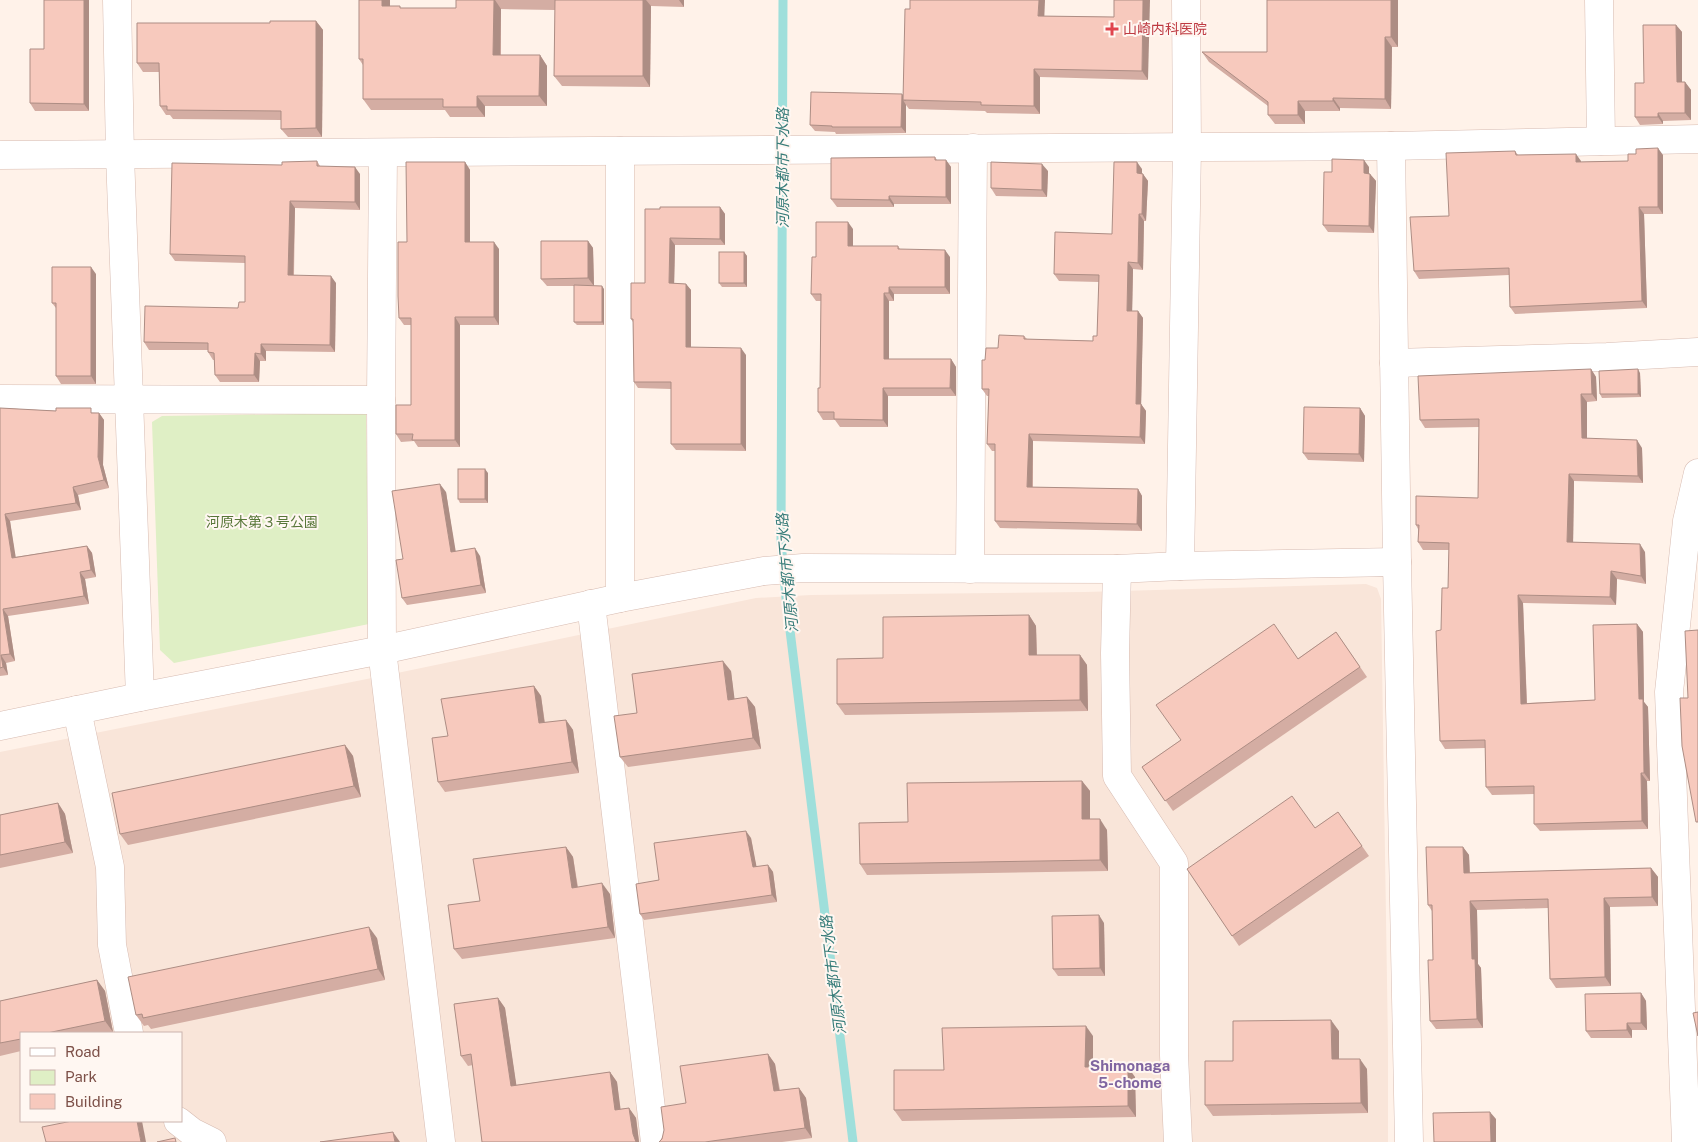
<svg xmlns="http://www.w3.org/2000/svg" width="1698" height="1142" viewBox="0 0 1698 1142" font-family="'Public Sans','Noto Sans JP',sans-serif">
	<rect width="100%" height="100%" fill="#fff2e9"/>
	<path fill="#f9e5d9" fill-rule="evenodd" d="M1366,584L1377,588L1381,599L1388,1045V1142H0V752L402,672L756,598L811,595L1085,592ZM21,1033H181V1121H21Z"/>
	<polygon fill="#dfefc5" points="366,413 369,624 174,663 160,650 152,422 162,416"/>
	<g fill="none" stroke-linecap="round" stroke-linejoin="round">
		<polyline stroke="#9fdfdb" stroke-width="9" points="783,0 781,541 786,598 853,1142"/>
		<g stroke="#d7bbb1" stroke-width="29">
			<g id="minor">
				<polyline points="117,0 120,155 140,697"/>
				<polyline points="1599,0 1601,141"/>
				<polyline points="1391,146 1397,562"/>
				<polyline points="383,153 381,400 382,650 441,1142"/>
				<polyline points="0,155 1204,147 1391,146 1698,139"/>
				<polyline points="1394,363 1607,357 1698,352"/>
				<polyline points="0,399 381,400"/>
				<polyline points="1180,566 1187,147 1186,0"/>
				<polyline points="970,569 973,148"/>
				<polyline points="1117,569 1115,653 1117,776 1174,863 1174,1055 1178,1142"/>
				<polyline points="620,598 620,151"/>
				<polyline points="591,604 655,1142"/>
				<polyline points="77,710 110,867 112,945 129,1033"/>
				<polyline points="0,726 140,697 382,650 620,598 764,571 803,568 1117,569 1180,566 1397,562 1409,1142"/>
				<polyline points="178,1121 192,1132 212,1142"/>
				<polyline points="1686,1142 1669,692 1687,521 1698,473"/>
			</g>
		</g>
		<use href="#minor" stroke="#fff" stroke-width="28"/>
	</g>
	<g fill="#d4ada3">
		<polygon points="44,0 89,111 35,111 30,103 44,49"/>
		<polygon points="359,0 390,0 390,6 402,8 456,8 456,0 684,0 684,7 651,6 650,87 562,86 554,76 555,10 501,9 501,55 540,55 547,66 547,106 485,106 485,117 450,117 445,110 371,110 363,99 363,65 359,59"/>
		<polygon points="1398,0 1398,47 1392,47 1391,109 1340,108 1340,111 1305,111 1305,124 1275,124 1268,115 1268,106 1209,62 1202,52 1267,52"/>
		<polygon points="910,9 1044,16 1114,17 1148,80 1040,77 1040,114 987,113 985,111 909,109 906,105 906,133 836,134 835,132 815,131 810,125 902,94 903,96"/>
		<polygon points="316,21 323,30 322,137 288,137 281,129 281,120 173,119 170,115 166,115 160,106 159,72 143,72 137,63 270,23"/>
		<polygon points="1676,25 1682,32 1682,82 1685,82 1691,90 1691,120 1663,121 1663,124 1640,125 1635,117 1644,83"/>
		<polygon points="1515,151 1518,155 1581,161 1581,162 1628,161 1663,155 1663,214 1644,214 1647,308 1515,314 1510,307 1509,275 1419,279 1414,271 1449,216"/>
		<polygon points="935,157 937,160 946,160 951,167 951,204 894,204 894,207 837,207 831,199"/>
		<polygon points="317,161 320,166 360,174 360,210 295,208 294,275 336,283 335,352 266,351 266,361 260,361 259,382 220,382 215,375 214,360 213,360 208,352 208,350 149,350 144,342 238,308 245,302 245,263 175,261 170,254 282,165"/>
		<polygon points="465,162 470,170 470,242 499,249 499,325 460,325 460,447 418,447 414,441 401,442 396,434 411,405 411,325 404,325 399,318 407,242"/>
		<polygon points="1369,167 1369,174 1370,174 1376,181 1374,233 1328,232 1323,225 1332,172"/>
		<polygon points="1142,169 1142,173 1148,181 1146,221 1144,221 1143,270 1133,269 1132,311 1138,311 1143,318 1141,404 1146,411 1145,444 1033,441 1033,487 1138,489 1142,496 1142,531 1000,528 995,521 995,451 992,451 987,444 989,396 987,396 982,389 985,360 998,348 1024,336 1027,339 1093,341 1097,336 1099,282 1059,281 1054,274 1112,234"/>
		<polygon points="1048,171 1047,197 996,196 991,188"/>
		<polygon points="720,207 725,214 725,245 675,245 674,283 686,284 691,290 691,347 746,355 746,451 676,450 671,444 671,389 638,388 634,382 633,322 631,319 645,283 660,209"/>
		<polygon points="853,229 853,246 898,246 900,249 950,257 950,294 894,294 894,301 889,301 889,359 951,359 956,367 956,396 888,396 888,427 840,427 835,420 823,420 818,412 820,388 821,301 816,301 811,294 816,257"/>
		<polygon points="588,241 593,248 594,286 604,289 604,325 577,325 574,322 574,286 547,286 541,279"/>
		<polygon points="744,252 747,256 747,287 722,287 719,283"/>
		<polygon points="96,274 96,384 61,384 56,376 56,308 52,303"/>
		<polygon points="1591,369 1596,377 1597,401 1587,402 1587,438 1642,448 1643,483 1574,481 1573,542 1645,552 1646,584 1617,579 1616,605 1523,603 1527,703 1595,700 1637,624 1643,632 1644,702 1648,707 1650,781 1647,781 1648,829 1540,831 1534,824 1534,794 1492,795 1486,787 1485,748 1445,749 1440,741 1441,630 1448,588 1449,550 1423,550 1418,542 1418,529 1416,525 1478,498 1479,427 1425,428 1420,420"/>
		<polygon points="1640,373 1641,397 1602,398 1600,394"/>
		<polygon points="0,408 99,413 104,420 103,465 109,488 78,495 81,510 10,521 15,557 87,546 92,553 96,577 85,579 89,604 8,616 15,661 6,663 8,675 0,676"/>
		<polygon points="1360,408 1365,416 1364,462 1308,460 1303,453"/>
		<polygon points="488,473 488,503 460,503 458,499"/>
		<polygon points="446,492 455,551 480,556 486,593 407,605 402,598 403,559"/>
		<polygon points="1029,615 1036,626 1037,655 1080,655 1087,665 1088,711 845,715 837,704 883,658"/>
		<polygon points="1336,632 1367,677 1173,811 1142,767"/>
		<polygon points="731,671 734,699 747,697 755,707 761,749 628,767 620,757 637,713"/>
		<polygon points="534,686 541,696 545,723 566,720 573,730 579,773 445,792 438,782 448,736"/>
		<polygon points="345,745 353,756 361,797 128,845 120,834"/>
		<polygon points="1082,781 1090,791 1090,819 1107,830 1108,871 867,875 860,864 908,822"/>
		<polygon points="58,803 65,814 73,853 0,868 0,815"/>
		<polygon points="1338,812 1369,856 1239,946 1187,869 1315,828"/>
		<polygon points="751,838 756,867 768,865 773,872 777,902 644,920 640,914 659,880"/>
		<polygon points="566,847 573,857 578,887 610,894 615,938 462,959 454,949 480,901"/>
		<polygon points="1463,847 1469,855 1470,873 1651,868 1658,877 1658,906 1610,907 1611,986 1556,988 1550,979 1548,908 1477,910 1478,964 1481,968 1483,1028 1436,1029 1430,1021 1433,960 1432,911 1428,905"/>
		<polygon points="1104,923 1105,976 1058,976 1053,969"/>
		<polygon points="377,938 385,980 151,1029 148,1025 144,1026 136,1015"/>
		<polygon points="97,980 105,991 113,1032 108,1033 21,1033 21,1051 0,1056 0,1001"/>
		<polygon points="1641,993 1646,1001 1647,1030 1632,1030 1632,1038 1591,1038 1586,1031"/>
		<polygon points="498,998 505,1008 516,1085 610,1072 617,1082 620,1109 629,1108 636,1118 639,1142 482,1142 473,1065 468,1066 461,1056 454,1004"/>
		<polygon points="1339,1031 1339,1059 1367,1069 1368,1113 1213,1116 1205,1105 1233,1061"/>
		<polygon points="1093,1036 1093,1067 1135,1077 1136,1117 902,1121 894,1110 944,1070"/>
		<polygon points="768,1054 775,1064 780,1090 799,1088 806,1098 812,1138 782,1142 659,1142 686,1103"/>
	</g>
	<g fill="#ad8d84">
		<polygon points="84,0 89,0 89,111 84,104"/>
		<polygon points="382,0 390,0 390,16 382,6"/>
		<polygon points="494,0 495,0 501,9 500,66 493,55"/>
		<polygon points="643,0 646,0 651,6 650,87 643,76"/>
		<polygon points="679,0 684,0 684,7"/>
		<polygon points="1039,0 1045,0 1044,24 1038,16"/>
		<polygon points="1143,0 1150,0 1148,80 1142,71"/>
		<polygon points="1391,0 1398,0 1398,47 1391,37"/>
		<polygon points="316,21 323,30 322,137 316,128"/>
		<polygon points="1676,25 1682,32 1682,90 1677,82"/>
		<polygon points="1385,37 1392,47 1391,109 1385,99"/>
		<polygon points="540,55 547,66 547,106 539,96"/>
		<polygon points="1034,69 1040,77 1040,114 1034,106"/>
		<polygon points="1685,82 1691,90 1691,120 1685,113"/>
		<polygon points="902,94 906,101 903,100 906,105 906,133 901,127"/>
		<polygon points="477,96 485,106 485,117 477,107"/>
		<polygon points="1333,98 1340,108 1340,111 1333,101"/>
		<polygon points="1298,101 1305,111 1305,124 1298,115"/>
		<polygon points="1658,113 1663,121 1663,124 1658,117"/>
		<polygon points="1658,148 1663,155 1663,214 1658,207"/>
		<polygon points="1576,154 1581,161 1581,170 1576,162"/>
		<polygon points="946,160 951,167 951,204 946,197"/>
		<polygon points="1364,160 1369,167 1369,181 1364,173"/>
		<polygon points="465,162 470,170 470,249 465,242"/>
		<polygon points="1137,162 1142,169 1142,180 1137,173"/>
		<polygon points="1042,164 1048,171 1047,197 1042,190"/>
		<polygon points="355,167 360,174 360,210 355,202"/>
		<polygon points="1143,174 1148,181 1146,221 1142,214"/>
		<polygon points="1370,174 1376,181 1374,233 1369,226"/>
		<polygon points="889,196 894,204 894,207 889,200"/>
		<polygon points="290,201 295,208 293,282 288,275"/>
		<polygon points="720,207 725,214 725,245 720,239"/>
		<polygon points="1639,207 1644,214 1647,308 1642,301"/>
		<polygon points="1139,214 1144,221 1143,270 1138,263"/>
		<polygon points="848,222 853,229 853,253 848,246"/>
		<polygon points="670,238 675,245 674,290 669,283"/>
		<polygon points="588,241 593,248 594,286 588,278"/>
		<polygon points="494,242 499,249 499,325 494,317"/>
		<polygon points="945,250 950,257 950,294 945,287"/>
		<polygon points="744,252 747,256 747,287 744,283"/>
		<polygon points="1128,262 1133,269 1132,318 1127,311"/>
		<polygon points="91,267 96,274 96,384 91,376"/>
		<polygon points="331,276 336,283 335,352 330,345"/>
		<polygon points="686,284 691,290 691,353 686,347"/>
		<polygon points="602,286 604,289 604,325 602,322"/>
		<polygon points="889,287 894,294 894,301 889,293"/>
		<polygon points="884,293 889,301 889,366 884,359"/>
		<polygon points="1138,311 1143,318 1141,411 1136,404"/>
		<polygon points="455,317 460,325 460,447 455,440"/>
		<polygon points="261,344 266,351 266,361 261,354"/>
		<polygon points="741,348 746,355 746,451 741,444"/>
		<polygon points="255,353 260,361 259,382 254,375"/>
		<polygon points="951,359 956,367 956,396 950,388"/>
		<polygon points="1591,369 1596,377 1597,401 1592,394"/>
		<polygon points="1638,369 1640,373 1641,397 1638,394"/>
		<polygon points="883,388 888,396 888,427 883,420"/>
		<polygon points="1581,394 1587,402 1587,446 1582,438"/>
		<polygon points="1141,404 1146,411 1145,444 1140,437"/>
		<polygon points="1360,408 1365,416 1364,462 1359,454"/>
		<polygon points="99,413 104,420 103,465 109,488 104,480 98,457"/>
		<polygon points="1029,434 1033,441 1032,494 1027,487"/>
		<polygon points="1637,440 1642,448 1643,483 1638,476"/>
		<polygon points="485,469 488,473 488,503 485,499"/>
		<polygon points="1569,474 1574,481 1573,550 1567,542"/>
		<polygon points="440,484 446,492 457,559 451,552"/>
		<polygon points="73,487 78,495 81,510 76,503"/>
		<polygon points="1138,489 1142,496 1142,531 1137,524"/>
		<polygon points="5,514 10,521 17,565 12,558"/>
		<polygon points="1640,544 1645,552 1646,584 1641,576"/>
		<polygon points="87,546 92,553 96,577 91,570"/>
		<polygon points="475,548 480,556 486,593 481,585"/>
		<polygon points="1611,571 1617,579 1616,605 1610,597"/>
		<polygon points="80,572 85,579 89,604 84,596"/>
		<polygon points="1518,595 1523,603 1527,711 1521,704"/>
		<polygon points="3,609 8,616 15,661 10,654"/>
		<polygon points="1029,615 1036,626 1037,666 1029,655"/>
		<polygon points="1637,624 1643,632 1644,702 1648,707 1650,781 1644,773 1639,699"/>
		<polygon points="1,655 6,663 8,675 3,667"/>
		<polygon points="1080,655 1087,665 1088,711 1080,700"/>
		<polygon points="723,661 731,671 736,710 728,700"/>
		<polygon points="534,686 541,696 546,734 539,723"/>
		<polygon points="747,697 755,707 761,749 753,738"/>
		<polygon points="566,720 573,730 579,773 572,762"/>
		<polygon points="345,745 353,756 361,797 354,786"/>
		<polygon points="1641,773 1647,781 1648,829 1642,821"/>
		<polygon points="1082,781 1090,791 1090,830 1082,819"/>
		<polygon points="58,803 65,814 73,853 65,842"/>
		<polygon points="1100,819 1107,830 1108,871 1100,860"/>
		<polygon points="746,831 751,838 758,874 753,867"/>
		<polygon points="566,847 573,857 579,898 572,888"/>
		<polygon points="1463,847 1469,855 1470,882 1464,873"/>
		<polygon points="768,865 773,872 777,902 772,895"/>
		<polygon points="1651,868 1658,877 1658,906 1652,897"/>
		<polygon points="602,883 610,894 615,938 608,927"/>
		<polygon points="1604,898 1610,907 1611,986 1605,977"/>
		<polygon points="1470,901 1477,910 1478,964 1481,968 1483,1028 1477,1019 1472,959"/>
		<polygon points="1099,915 1104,923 1105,976 1100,968"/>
		<polygon points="369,927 377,938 385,980 378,969"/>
		<polygon points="97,980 105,991 113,1032 105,1021"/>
		<polygon points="1641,993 1646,1001 1647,1030 1641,1023"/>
		<polygon points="498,998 505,1008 518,1096 511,1086"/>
		<polygon points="1331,1020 1339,1031 1339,1070 1332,1059"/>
		<polygon points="1627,1023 1632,1030 1632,1038 1627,1030"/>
		<polygon points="1086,1026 1093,1036 1093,1078 1085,1067"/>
		<polygon points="768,1054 775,1064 781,1101 774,1091"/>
		<polygon points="1360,1059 1367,1069 1368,1113 1361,1103"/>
		<polygon points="1128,1067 1135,1077 1136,1117 1128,1106"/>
		<polygon points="610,1072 617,1082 622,1120 615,1110"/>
		<polygon points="799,1088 806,1098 812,1138 805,1128"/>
		<polygon points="629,1108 636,1118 639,1142 636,1142 633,1134"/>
		<polygon points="1490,1112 1496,1119 1496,1142 1491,1142"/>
		<polygon points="137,1121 142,1121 146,1142 141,1142"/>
		<polygon points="393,1132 400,1142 395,1142"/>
	</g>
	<g fill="#f7c9bd" stroke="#ad8d84">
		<polygon points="44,0 84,0 84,104 30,103 30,49 44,49"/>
		<polygon points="359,0 382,0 382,6 400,6 400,8 456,8 456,0 494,0 493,55 540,55 539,96 477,96 477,107 443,107 443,99 363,99 363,59 359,59"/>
		<polygon points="555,0 643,0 643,76 554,76"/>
		<polygon points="910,0 1039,0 1038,16 1114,17 1114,0 1143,0 1142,71 1034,69 1034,106 981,105 981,102 903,100 905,9 910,9"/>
		<polygon points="1267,0 1391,0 1391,37 1385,37 1385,99 1333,98 1333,101 1298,101 1298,115 1268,115 1268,102 1202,52 1267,52"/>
		<polygon points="270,21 316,21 316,128 281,129 281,111 167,110 167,106 160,106 159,63 137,63 137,23 270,23"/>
		<polygon points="1643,25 1676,25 1677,82 1685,82 1685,113 1658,113 1658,117 1635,117 1635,83 1644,83"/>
		<polygon points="811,92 902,94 901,127 832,127 832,126 810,125"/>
		<polygon points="1658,148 1658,207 1639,207 1642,301 1510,307 1509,268 1414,271 1410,217 1449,216 1446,153 1515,151 1516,155 1576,154 1576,162 1628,161 1628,154 1636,154 1636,149"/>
		<polygon points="935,157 935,160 946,160 946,197 889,196 889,200 831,199 831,158"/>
		<polygon points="1332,159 1364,160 1364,173 1370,174 1369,226 1323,225 1324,172 1332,172"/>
		<polygon points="317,161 317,166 355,167 355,202 290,201 288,275 331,276 330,345 261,344 261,354 255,353 254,375 215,375 214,353 208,352 208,343 144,342 145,306 238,308 239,302 245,302 245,256 170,254 172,163 282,165 282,162"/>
		<polygon points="406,162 465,162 465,242 494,242 494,317 455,317 455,440 412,440 413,434 396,434 396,405 411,405 411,318 399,318 398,296 398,242 407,242"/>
		<polygon points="991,162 1042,164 1042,190 991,188"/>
		<polygon points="1114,162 1137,162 1137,173 1143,174 1142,214 1139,214 1138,263 1128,262 1127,311 1138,311 1136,404 1141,404 1140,437 1029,434 1027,487 1138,489 1137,524 995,521 995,444 987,444 989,389 982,389 982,360 985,360 986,348 998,348 999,335 1024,336 1024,339 1093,341 1093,336 1097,336 1099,275 1054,274 1055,232 1112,234"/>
		<polygon points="660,207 720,207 720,239 670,238 669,283 686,284 686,347 741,348 741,444 671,444 671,382 634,382 633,319 631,319 631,283 645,283 645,209 660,209"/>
		<polygon points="816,222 848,222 848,246 898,246 898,249 945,250 945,287 889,287 889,293 884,293 884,359 951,359 950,388 883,388 883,420 834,419 834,412 818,412 818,388 820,388 821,294 811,294 812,257 816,257"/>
		<polygon points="541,241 588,241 588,278 541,279"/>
		<rect x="719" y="252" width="25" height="31"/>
		<polygon points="52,267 91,267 91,376 56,376 56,303 52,303"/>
		<polygon points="574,285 602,286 602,322 574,322"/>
		<polygon points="1591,369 1592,394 1581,394 1582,438 1637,440 1638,476 1569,474 1567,542 1640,544 1641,576 1611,571 1610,597 1518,595 1521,704 1595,700 1593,625 1637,624 1639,699 1643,699 1644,773 1641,773 1642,821 1534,824 1534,786 1486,787 1485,740 1440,741 1436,631 1441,630 1442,588 1448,588 1449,543 1418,542 1419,525 1416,525 1416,496 1478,498 1479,419 1420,420 1418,376"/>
		<polygon points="1638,369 1638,394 1600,394 1599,371"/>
		<polygon points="1304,407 1360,408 1359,454 1303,453"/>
		<polygon points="0,408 56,411 56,408 91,408 91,413 99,413 98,457 104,480 73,487 76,503 5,514 12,558 87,546 91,570 80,572 84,596 3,609 10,654 1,655 3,667 0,668"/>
		<rect x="458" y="469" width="27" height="30"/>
		<polygon points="440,484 451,552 475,548 481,585 402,598 396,560 403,559 392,491"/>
		<polygon points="1029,615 1029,655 1080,655 1080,700 837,704 837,659 883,658 883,617"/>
		<polygon points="1274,624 1298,659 1336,632 1360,667 1165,801 1142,767 1181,740 1156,705"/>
		<polygon points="1698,630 1698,822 1696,822 1682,746 1680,698 1688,698 1685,631"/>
		<polygon points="723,661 728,700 747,697 753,738 620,757 614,716 637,713 632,674"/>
		<polygon points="534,686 539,723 566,720 572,762 438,782 432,738 448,736 441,699"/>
		<polygon points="345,745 354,786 120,834 112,793"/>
		<polygon points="1082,781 1082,819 1100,819 1100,860 860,864 859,823 908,822 907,783"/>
		<polygon points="1292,796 1315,828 1338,812 1362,846 1232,936 1187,869"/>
		<polygon points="58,803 65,842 0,855 0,815"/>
		<polygon points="746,831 753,867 768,865 772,895 640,914 636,884 659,880 654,843"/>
		<polygon points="566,847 572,888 602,883 608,927 454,949 448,905 480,901 473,859"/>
		<polygon points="1426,847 1463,847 1464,873 1651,868 1652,897 1604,898 1605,977 1550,979 1548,899 1470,901 1472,959 1475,959 1477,1019 1430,1021 1428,960 1433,960 1432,905 1428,905"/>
		<polygon points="1099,915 1100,968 1053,969 1052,916"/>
		<polygon points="369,927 378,969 143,1018 142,1014 136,1015 128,977"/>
		<polygon points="97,980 105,1021 47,1033 21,1033 21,1039 0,1043 0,1001"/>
		<polygon points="1641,993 1641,1023 1627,1023 1627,1030 1586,1031 1585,994"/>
		<polygon points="498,998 511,1086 610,1072 615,1110 629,1108 633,1134 636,1142 482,1142 471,1054 461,1056 454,1004"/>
		<polygon points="1698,1012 1698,1036 1693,1013"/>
		<polygon points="1331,1020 1332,1059 1360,1059 1361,1103 1205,1105 1205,1061 1233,1061 1233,1021"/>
		<polygon points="1086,1026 1085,1067 1128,1067 1128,1106 894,1110 894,1070 944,1070 942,1028"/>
		<polygon points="768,1054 774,1091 799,1088 805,1128 705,1142 659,1142 662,1139 664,1130 661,1107 686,1103 680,1066"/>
		<polygon points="1490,1112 1491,1142 1434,1142 1433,1113"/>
		<polygon points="72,1121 137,1121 141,1142 46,1142 42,1127"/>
		<polygon points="393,1132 395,1142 320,1142"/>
		<polygon points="175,1138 176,1142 157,1142"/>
	</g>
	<path fill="#e0444e" stroke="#fff7f2" stroke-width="2" d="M1109.5 21.5h5v5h5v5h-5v5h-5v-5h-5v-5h5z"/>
	<g text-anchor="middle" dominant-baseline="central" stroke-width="4" stroke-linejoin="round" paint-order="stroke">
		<g font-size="14" fill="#be3a42" stroke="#fff7f2" text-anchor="start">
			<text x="1123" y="29">山崎内科医院</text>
		</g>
		<g font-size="14" fill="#587739" stroke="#fff7f2">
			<text x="262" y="522">河原木第３号公園</text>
		</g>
		<g font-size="15" font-style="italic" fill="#377c79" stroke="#fff7f2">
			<text transform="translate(782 168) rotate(-90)">河原木都市下水路</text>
			<text transform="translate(787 573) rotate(-95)">河原木都市下水路</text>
			<text transform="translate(833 975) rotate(-97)">河原木都市下水路</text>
		</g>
		<g font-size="15" font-weight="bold" fill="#8065a0" stroke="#fff7f2">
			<text x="1130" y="1065">Shimonaga<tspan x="1130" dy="17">5-chome</tspan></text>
		</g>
	</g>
	<rect x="20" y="1032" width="162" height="90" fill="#fff7f2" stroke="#cbb4ae"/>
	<rect x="30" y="1048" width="25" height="8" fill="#ffffff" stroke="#cbb4ae"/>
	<text x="65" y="1057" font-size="15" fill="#7d5048">Road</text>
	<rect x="30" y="1070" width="25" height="15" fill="#dfefc5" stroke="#cbb4ae"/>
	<text x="65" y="1082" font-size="15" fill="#7d5048">Park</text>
	<rect x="30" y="1094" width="25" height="15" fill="#f7c9bd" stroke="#cbb4ae"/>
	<text x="65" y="1107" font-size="15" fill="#7d5048">Building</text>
</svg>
